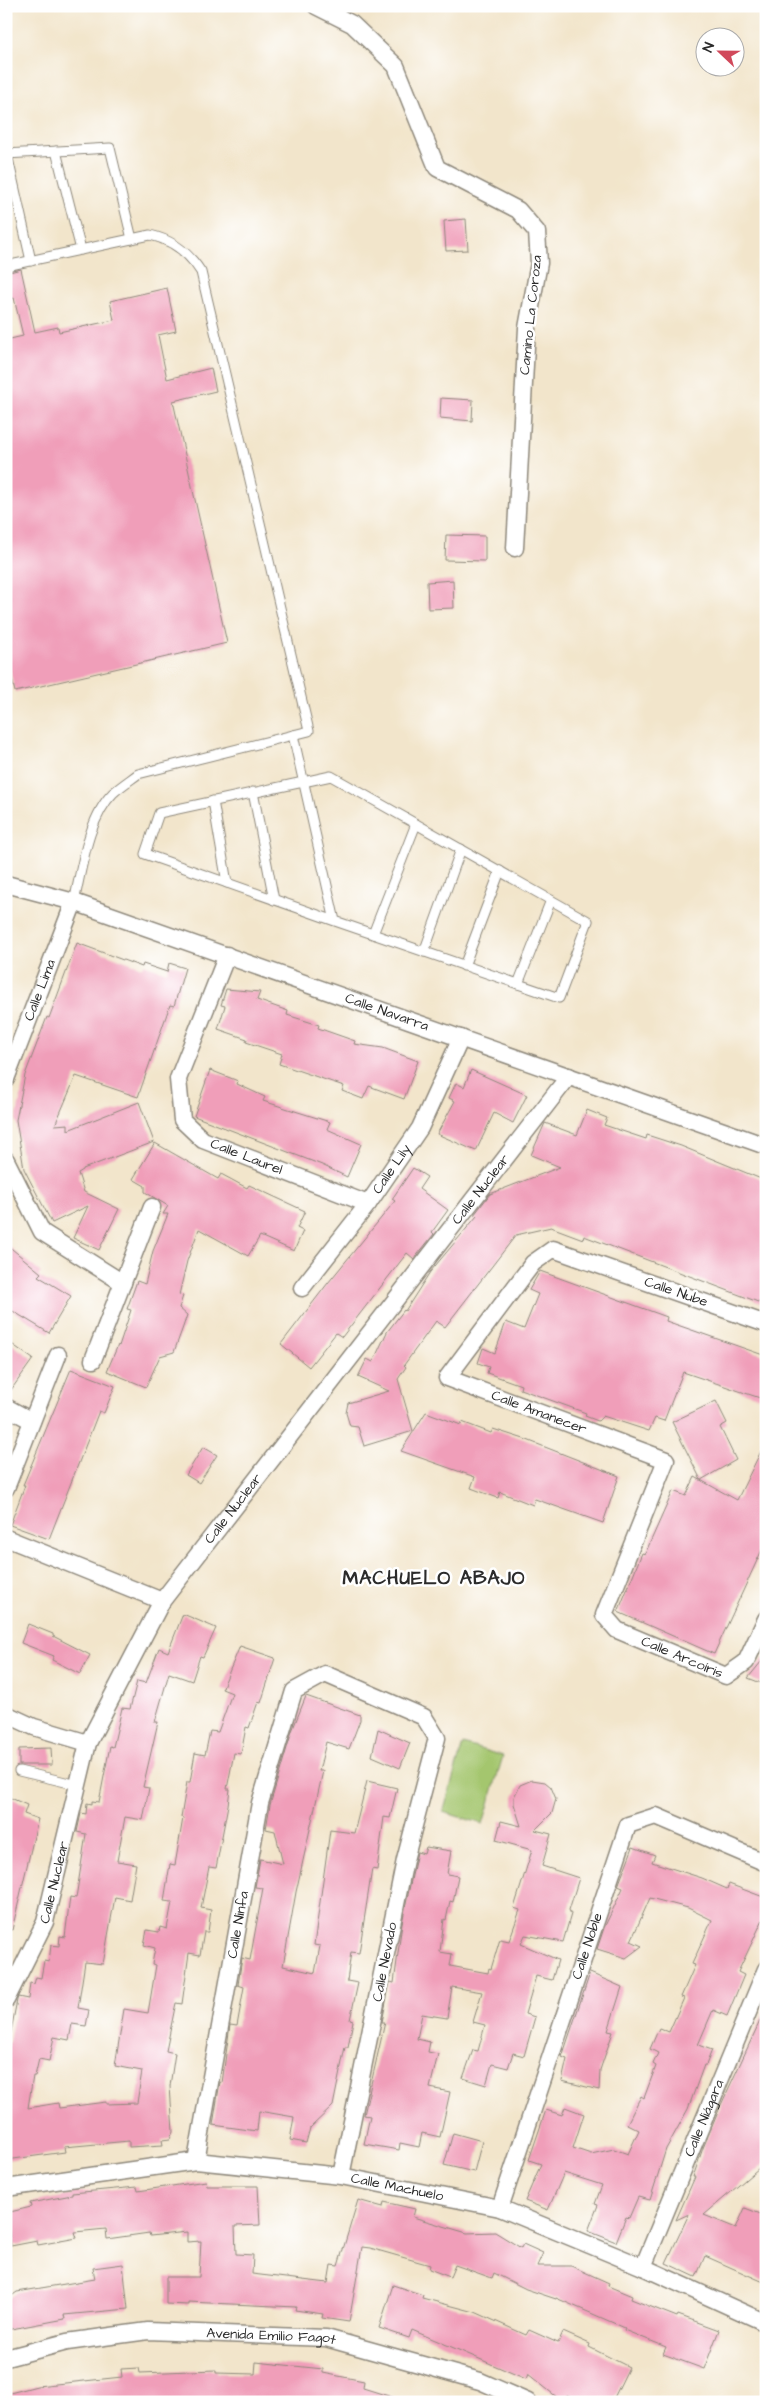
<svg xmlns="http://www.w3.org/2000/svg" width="772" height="2408" viewBox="0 0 772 2408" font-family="'Architects Daughter',sans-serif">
	<rect width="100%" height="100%" fill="#fff"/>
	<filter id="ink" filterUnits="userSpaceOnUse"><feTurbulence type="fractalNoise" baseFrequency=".02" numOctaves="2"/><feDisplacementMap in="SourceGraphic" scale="10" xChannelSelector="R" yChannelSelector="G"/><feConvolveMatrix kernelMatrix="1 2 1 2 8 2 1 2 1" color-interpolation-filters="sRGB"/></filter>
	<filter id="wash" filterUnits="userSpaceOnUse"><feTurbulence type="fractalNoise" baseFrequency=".0096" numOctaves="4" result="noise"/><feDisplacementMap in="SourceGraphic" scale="20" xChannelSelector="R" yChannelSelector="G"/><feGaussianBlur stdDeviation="1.12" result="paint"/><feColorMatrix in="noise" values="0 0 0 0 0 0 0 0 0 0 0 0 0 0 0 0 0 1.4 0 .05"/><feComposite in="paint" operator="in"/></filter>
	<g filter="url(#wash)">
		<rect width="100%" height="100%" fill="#f2e5cb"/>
		<polygon fill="#a4c66e" stroke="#68784c" points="463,1744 503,1756 483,1824 443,1812"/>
		<g id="blocks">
			<g fill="#f09eb9">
				<polygon points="466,219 468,250 446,251 444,221"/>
				<polygon points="21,269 35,332 58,327 59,332 114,320 110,301 167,288 176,331 158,335 167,379 211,368 216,391 173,401 227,643 15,692 6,653 6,340 23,336 14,298 6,300 6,273"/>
				<polygon points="441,398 473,400 472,421 440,418"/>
				<polygon points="446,535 485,536 485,561 445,560"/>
				<polygon points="453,580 454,608 428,609 427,582"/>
				<polygon points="77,943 142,967 143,964 167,972 169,963 185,968 174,1006 170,1005 138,1097 76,1076 55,1125 68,1124 68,1130 139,1102 154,1142 83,1169 83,1170 78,1173 84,1192 119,1209 99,1250 73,1238 88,1206 52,1223 24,1169 16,1120 25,1075 47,1017 49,1018"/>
				<polygon points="226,989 260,992 257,1000 288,1011 287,1015 319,1025 318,1028 355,1041 354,1044 383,1048 418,1061 404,1099 369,1086 363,1099 342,1091 344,1086 279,1064 282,1054 246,1042 247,1039 218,1029 225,1006 221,1005"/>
				<polygon points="210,1070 238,1081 237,1084 265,1097 263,1101 330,1122 327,1129 361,1144 347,1177 322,1165 194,1116"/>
				<polygon points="471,1070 527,1095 513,1123 494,1113 476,1151 437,1134 455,1101 449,1098 456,1083 464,1087"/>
				<polygon points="587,1110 607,1118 604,1125 646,1139 647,1135 681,1146 766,1181 766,1305 584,1236 583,1239 551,1227 516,1235 445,1327 436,1321 404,1365 406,1367 398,1379 413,1431 364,1446 358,1427 350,1426 346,1413 348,1403 389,1391 358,1377 367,1359 373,1362 387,1332 404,1310 405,1311 430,1272 477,1216 474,1215 490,1194 560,1167 531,1155 545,1123 577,1135"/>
				<polygon points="155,1143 218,1179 221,1174 247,1188 249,1185 305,1211 297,1228 303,1231 294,1251 260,1236 248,1256 199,1229 187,1261 179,1295 183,1296 179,1308 187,1315 183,1327 174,1352 160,1356 146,1387 107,1371 118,1345 119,1346 131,1310 127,1309 137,1281 145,1284 153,1251 168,1214 163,1214 168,1206 145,1192 145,1186 133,1179"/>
				<polygon points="413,1168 427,1177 419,1189 448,1210 432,1232 434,1234 414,1259 407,1253 342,1337 336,1333 309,1367 281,1344 328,1283 395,1201 392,1199"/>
				<polygon points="6,1244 41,1273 38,1276 71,1296 49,1333 6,1307"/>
				<polygon points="540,1271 667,1317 666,1321 766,1356 766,1400 683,1372 664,1421 655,1418 649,1431 603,1416 598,1421 585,1416 586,1413 520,1389 521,1385 487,1373 489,1367 478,1363 483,1348 495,1353 506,1322 524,1329 538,1294 529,1290"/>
				<polygon points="6,1340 33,1359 6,1397"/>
				<polygon points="71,1369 115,1386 104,1413 99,1411 49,1539 10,1525 25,1485 23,1485"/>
				<polygon points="716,1401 727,1423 720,1427 736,1460 701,1480 672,1422"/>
				<polygon points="426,1412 461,1425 462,1422 491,1433 493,1429 527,1440 619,1476 603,1523 535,1499 533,1505 500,1492 498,1498 471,1488 475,1477 401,1451"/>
				<polygon points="766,1441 766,1541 714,1654 618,1612 642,1553 645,1554 673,1491 686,1496 695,1477 737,1500"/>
				<polygon points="203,1447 217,1455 199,1483 186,1475"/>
				<polygon points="183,1614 216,1628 203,1657 200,1656 192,1681 169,1673 155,1722 158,1722 143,1787 149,1788 143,1820 125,1817 117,1861 136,1864 130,1900 115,1897 103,1964 85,1962 78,2008 89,2010 86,2026 72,2024 69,2040 54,2037 49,2061 39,2059 35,2076 33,2076 28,2108 58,2103 59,2108 106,2102 106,2104 137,2103 142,2071 115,2066 124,2009 148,2013 156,1965 152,1964 155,1948 144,1945 147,1930 159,1932 160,1927 167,1929 172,1902 164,1901 170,1864 175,1865 183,1818 181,1817 187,1782 190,1782 195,1753 205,1755 210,1731 218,1732 232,1693 222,1689 240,1646 275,1658 261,1703 258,1702 249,1728 246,1727 241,1754 234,1753 227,1789 230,1789 228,1805 216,1868 209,1867 201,1908 211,1910 208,1932 204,1932 200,1955 189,1953 182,2004 176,2003 174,2012 166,2051 175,2053 170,2086 173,2132 170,2139 162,2140 163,2145 129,2147 129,2141 86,2145 64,2147 65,2152 6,2160 6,2057 17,2000 18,1997 28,1999 30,1983 34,1984 36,1977 41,1978 44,1961 49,1962 51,1945 59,1946 60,1936 65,1937 70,1897 76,1898 86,1834 77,1832 81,1813 86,1814 87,1803 92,1804 92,1801 99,1802 110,1746 113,1747 122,1708 130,1709 137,1681 146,1683 159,1648 168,1652"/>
				<polygon points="28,1624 53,1634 53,1636 90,1655 80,1674 52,1660 54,1656 21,1643"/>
				<polygon points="766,1656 766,1685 748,1678"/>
				<polygon points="306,1696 360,1715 360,1720 349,1749 326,1742 319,1771 323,1771 296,1892 283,1966 315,1973 320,1946 314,1945 330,1830 354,1833 367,1781 397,1788 390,1818 384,1817 377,1870 372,1869 359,1953 351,1952 347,1981 358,1983 350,2020 353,2021 348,2047 345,2047 333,2106 310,2128 306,2143 290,2140 294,2117 259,2111 257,2131 213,2125 220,2082 222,2083 230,2025 237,2026 244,1987 238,1985 242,1958 250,1960 263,1888 255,1887 260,1859 283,1864 275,1831 266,1829 270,1805 292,1731"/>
				<polygon points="378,1729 410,1743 400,1768 372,1756"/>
				<polygon points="51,1748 52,1765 19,1765 19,1749"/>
				<polygon points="532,1780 545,1782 551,1787 556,1799 552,1813 535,1830 551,1834 542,1866 579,1878 569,1910 571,1914 563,1942 525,1935 521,1944 558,1960 552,1980 536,1976 525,2014 535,2017 524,2056 513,2053 508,2068 492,2064 486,2085 463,2078 473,2050 478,2051 485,2025 473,2022 482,1992 452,1987 447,2018 422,2014 417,2039 430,2042 428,2052 438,2054 430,2088 450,2092 440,2137 422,2133 419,2147 400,2143 399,2150 364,2144 370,2116 364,2115 385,2022 382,2022 390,1982 394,1983 402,1923 417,1852 424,1854 426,1847 451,1851 447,1874 458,1876 453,1902 450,1901 446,1920 444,1919 440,1952 452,1954 450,1966 488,1973 489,1968 491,1969 500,1939 509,1941 520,1910 514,1908 532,1850 496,1840 501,1821 521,1826 514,1804 514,1797 520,1785"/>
				<polygon points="6,1796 27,1805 24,1814 38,1819 12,1930 6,1929"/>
				<polygon points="633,1847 655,1855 652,1862 702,1878 727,1889 729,1884 766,1898 766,1913 738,1972 744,1975 727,2016 713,2010 698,2045 712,2050 706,2065 704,2065 688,2109 666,2149 650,2200 638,2197 629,2218 626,2217 616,2242 588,2231 598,2205 595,2204 602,2185 564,2173 548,2210 525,2201 541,2164 529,2160 546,2110 562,2115 565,2107 584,2114 573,2148 591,2154 614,2149 628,2154 639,2130 627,2124 641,2096 644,2098 656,2066 653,2064 658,2053 650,2049 659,2028 669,2032 684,1998 681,1997 695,1965 692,1964 712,1920 688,1908 650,1898 631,1941 642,1946 626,1958 597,1949 604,1928 623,1888 618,1886"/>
				<polygon points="590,1973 622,1987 608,2031 613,2032 600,2070 599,2090 562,2081 567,2059 562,2057"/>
				<polygon points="766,2008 766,2162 704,2215 736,2228 745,2208 766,2216 766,2283 705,2256 696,2277 666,2263 689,2214 676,2220 695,2177 693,2177 703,2148 721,2105"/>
				<polygon points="453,2133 482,2141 474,2172 444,2165"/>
				<polygon points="206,2181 207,2186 258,2186 260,2225 235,2226 236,2254 253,2255 252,2274 328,2283 331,2265 338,2266 358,2200 383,2207 384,2202 415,2209 413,2217 467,2233 495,2232 521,2248 523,2244 543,2253 537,2266 571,2266 609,2283 608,2286 632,2296 631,2299 677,2317 678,2315 719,2330 704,2369 663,2354 666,2347 624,2330 625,2328 556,2298 556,2299 526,2289 494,2273 492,2278 455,2265 450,2277 429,2269 430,2265 370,2248 362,2247 349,2322 322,2318 323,2314 295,2310 296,2307 188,2302 188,2305 166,2304 166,2277 199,2277 201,2241 187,2242 187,2232 150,2236 149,2233 107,2239 106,2229 75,2232 77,2238 38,2245 37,2241 11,2246 6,2213 31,2207 30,2203 72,2195 72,2193 137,2187 138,2191"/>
				<polygon points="123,2264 128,2309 64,2315 65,2319 6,2330 6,2300 17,2292 95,2279 93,2268"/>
				<polygon points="393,2285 423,2295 422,2298 475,2312 526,2335 529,2330 558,2343 563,2332 590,2344 589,2347 629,2367 612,2402 580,2402 567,2396 563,2402 528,2374 526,2379 412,2330 409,2338 379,2328"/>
				<polygon points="256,2362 323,2369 323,2373 364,2381 363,2388 395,2398 395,2402 313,2402 282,2397 282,2402 248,2400 248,2402 6,2402 6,2394 37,2386 122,2377 121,2369 139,2368 140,2373 216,2370 216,2373 255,2374"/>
			</g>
		</g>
	</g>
	<g filter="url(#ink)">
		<use href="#blocks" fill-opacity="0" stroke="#8e887b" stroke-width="1"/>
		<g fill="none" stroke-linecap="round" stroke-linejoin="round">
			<g stroke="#8e887b" stroke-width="11">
				<g id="service">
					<polyline points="56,151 81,250"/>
					<polyline points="6,154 110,148 132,239"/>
					<polyline points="7,154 31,261"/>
					<path d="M6,266L150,235C173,240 189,253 201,272L309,731L138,774C130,780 121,786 113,793C88,818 82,868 74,902"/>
					<polyline points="293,735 335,921 559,998 588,921 331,776 159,813 145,854 335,921"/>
					<polyline points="253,792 274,900"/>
					<polyline points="213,801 227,883"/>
					<polyline points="373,934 416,824"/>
					<polyline points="424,952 461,849"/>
					<polyline points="464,966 500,871"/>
					<polyline points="518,984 551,900"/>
					<polyline points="19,1771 78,1785"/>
				</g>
			</g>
			<g stroke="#8e887b" stroke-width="19">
				<g id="minor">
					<polyline points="316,6 352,24 396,66 437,168 518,210 537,232 539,263 527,328 515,548"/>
					<path id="s1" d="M6,884L74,902L766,1146"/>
					<path id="s2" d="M227,955L178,1079L182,1120L203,1140L368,1204"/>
					<path id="s3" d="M6,1079L74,902"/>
					<polyline points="6,1160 42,1232 123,1283"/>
					<path id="s4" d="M302,1288L368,1204L420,1128L461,1038"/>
					<path id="s5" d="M766,1324L553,1249L533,1263L447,1378L666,1460L604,1615L617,1630L726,1676L746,1662L766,1619"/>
					<polyline points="93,1360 152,1207"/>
					<polyline points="6,1407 32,1421"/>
					<polyline points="6,1488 58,1355"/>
					<polyline points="6,1538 162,1601"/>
					<polyline points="6,1714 34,1727 88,1743"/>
					<path id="s6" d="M6,2000L45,1922L88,1743L162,1601L569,1076"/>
					<path id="s7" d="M196,2161L260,1803L294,1691L325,1674L424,1717L437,1738L405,1860L341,2176"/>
					<path id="s8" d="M6,2188L196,2161L341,2176L500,2208L643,2267L766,2323"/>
					<path id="s9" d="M500,2208L628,1825L656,1816L766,1863"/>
					<path id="s10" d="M643,2267L766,1969"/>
					<path id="s11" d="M6,2358L67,2342L148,2331L326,2338L480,2381L528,2402"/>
				</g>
			</g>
			<use href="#service" stroke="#fff" stroke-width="9"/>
			<use href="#minor" stroke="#fff" stroke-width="16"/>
		</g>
	</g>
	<g text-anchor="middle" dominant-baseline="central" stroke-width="5" stroke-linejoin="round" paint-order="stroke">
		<g font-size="14" fill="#2b2b2b" stroke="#fff">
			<text transform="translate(531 315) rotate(-84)">Camino La Coroza</text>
			<text stroke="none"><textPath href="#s3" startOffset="95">Calle Lima</textPath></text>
			<text stroke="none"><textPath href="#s1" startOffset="402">Calle Navarra</textPath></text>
			<text stroke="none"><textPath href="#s2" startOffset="250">Calle Laurel</textPath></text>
			<text stroke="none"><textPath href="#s4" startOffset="149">Calle Lily</textPath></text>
			<text stroke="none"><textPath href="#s6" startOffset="952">Calle Nuclear</textPath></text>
			<text transform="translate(676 1292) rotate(19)">Calle Nube</text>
			<text stroke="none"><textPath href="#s5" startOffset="492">Calle Amanecer</textPath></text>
			<text stroke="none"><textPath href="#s6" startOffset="548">Calle Nuclear</textPath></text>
			<text stroke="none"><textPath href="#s5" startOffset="885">Calle Arcoíris</textPath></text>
			<text stroke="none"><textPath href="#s6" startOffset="128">Calle Nuclear</textPath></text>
			<text stroke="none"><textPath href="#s7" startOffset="240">Calle Ninfa</textPath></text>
			<text stroke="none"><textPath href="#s9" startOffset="276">Calle Noble</textPath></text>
			<text transform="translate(385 1962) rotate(-79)">Calle Nevado</text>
			<text stroke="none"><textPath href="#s10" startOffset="161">Calle Niágara</textPath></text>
			<text stroke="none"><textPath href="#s8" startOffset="395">Calle Machuelo</textPath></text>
			<text stroke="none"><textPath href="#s11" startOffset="268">Avenida Emilio Fagot</textPath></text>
		</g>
		<g font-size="19" font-weight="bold" letter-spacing="1" fill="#2b2b2b" stroke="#fff">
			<text x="434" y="1578">MACHUELO ABAJO</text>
		</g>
	</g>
	<rect width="772" height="2408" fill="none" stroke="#fff" stroke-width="25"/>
	<g transform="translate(720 52) rotate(292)"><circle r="24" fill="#ffffff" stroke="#aaaaaa"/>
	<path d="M0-4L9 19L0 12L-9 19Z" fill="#d1495b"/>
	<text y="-8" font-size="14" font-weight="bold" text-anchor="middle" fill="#2b2b2b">N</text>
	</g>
</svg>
